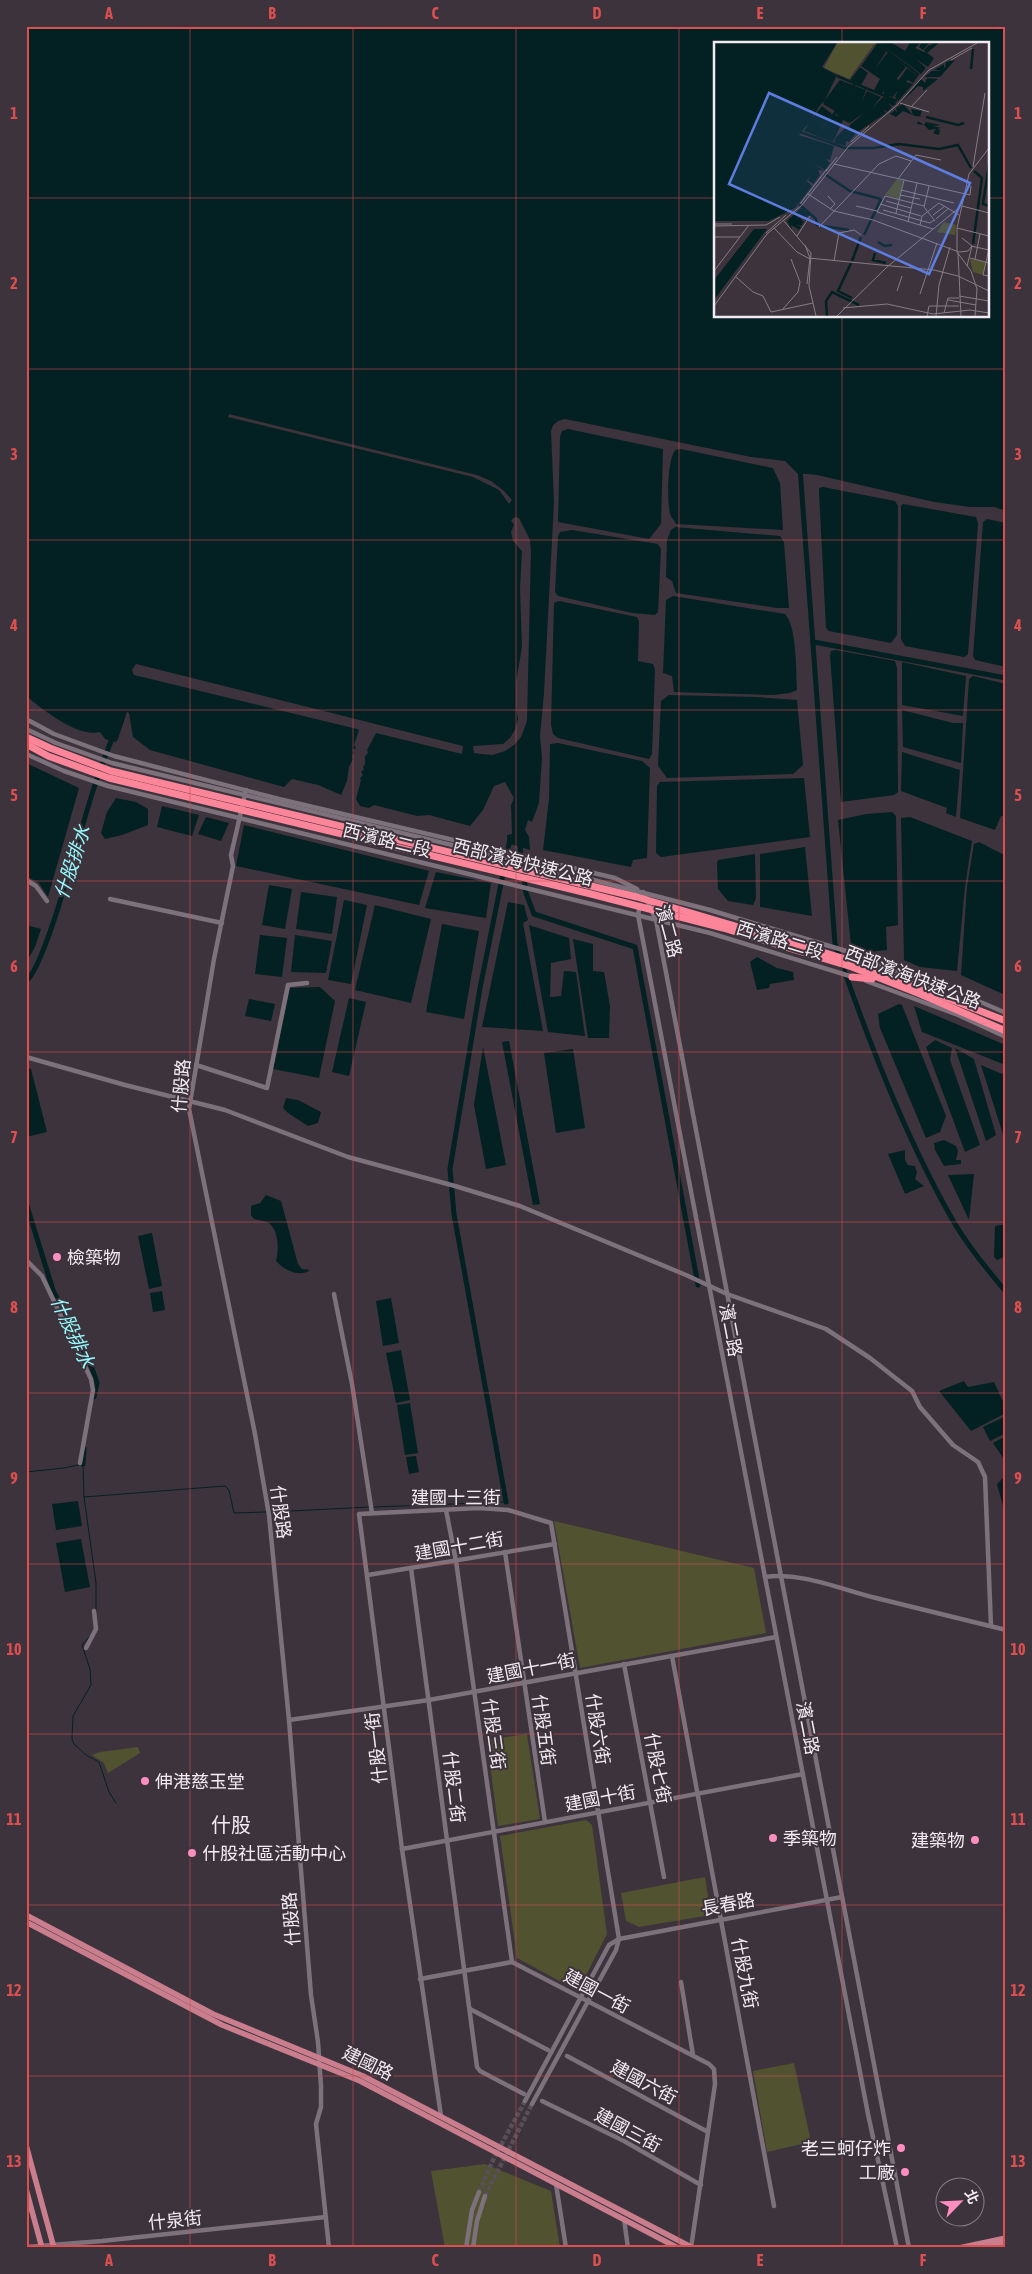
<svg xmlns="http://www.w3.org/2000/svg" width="1032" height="2274" viewBox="0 0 1032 2274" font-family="'Asap Condensed','Noto Sans TC',sans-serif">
	<rect width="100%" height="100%" fill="#3d333c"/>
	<g fill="#51522f">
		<polygon points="554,1521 754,1568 766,1633 580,1668"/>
		<polygon points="527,1734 540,1819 498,1826 487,1740"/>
		<polygon points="138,1747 140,1753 108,1773 104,1763 92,1755 100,1752"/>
		<polygon points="586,1820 592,1825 607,1934 583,1981 565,1984 517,1958 500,1836"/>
		<polygon points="705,1877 711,1915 639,1927 626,1921 621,1893"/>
		<polygon points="794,2063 811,2142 767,2152 753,2071"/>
		<polygon points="485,2164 551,2191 560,2248 445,2248 431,2171"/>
	</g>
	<g fill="#032122" fill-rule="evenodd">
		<path d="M26,26H1006V511L994,507H970L934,502L817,475L797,473L785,461L751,457L565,419C557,421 553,423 551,431L554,502L544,693L540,736L542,757L539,803L532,822L528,820L525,830L529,837L530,850L507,843V835L512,834L511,805L514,798L505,782L494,786L483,810L470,826L429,815L417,816L374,805L369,808L360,806L356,799L361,780L360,778L363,775L361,772L364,769L363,767L365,764V756L368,753L367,750L376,733L462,754L463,746L136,664L132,670L134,675L357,729L359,730L354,745L356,748L353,750L354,753L352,756L353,759L349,767L347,781L341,795L318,785L292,779L284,787L150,750L133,737L129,713L127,712L118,739L116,742L105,739L100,732C78,738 42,709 26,696ZM716,44H988V316H716Z"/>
		<polygon points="568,429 663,449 661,524 649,539 558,522 560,437 562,431"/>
		<path d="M681,449L773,468L780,483L783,530L676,524C674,519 671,518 670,514C667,499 667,463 675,450Z"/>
		<polygon points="823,487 895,501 898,506 897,635 891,643 829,631 826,628 819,492 819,488"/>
		<polygon points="903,504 976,517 978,524 968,654 964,657 905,646 901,639 901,506"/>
		<polygon points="987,519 1006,523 1006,667 975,660 973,656 983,522"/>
		<polygon points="675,527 780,536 784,542 789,608 777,608 676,593 672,581 666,577 667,540 671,530"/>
		<polygon points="572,530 658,544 661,549 658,612 655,615 632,613 558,596 555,592 558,536 560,532"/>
		<path d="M673,596L785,614C797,626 796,673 797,690L790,693L774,695L674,692L672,676L663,673L666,600Z"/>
		<polygon points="559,601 637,617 639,621 638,661 653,664 655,669 652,754 649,759 558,738 553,734 551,725 554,603"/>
		<polygon points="836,650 895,661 897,668 898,792 894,795 841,802 830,655 831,651"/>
		<polygon points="902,662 966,676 963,716 902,705"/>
		<polygon points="973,676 1006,684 1006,816 1001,816 995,830 960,818 969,679"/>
		<polygon points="669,695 757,697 797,700 803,765 793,774 667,778 658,766 661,701"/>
		<polygon points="902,710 953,723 963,723 961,763 903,747"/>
		<polygon points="558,743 642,761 650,768 647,858 633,860 631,867 543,850 549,799 550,744"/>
		<polygon points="902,752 960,770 956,817 946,813 947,808 901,791"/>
		<polygon points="26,763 79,788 48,897 39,883 26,876"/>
		<polygon points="804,778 810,837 661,857 656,853 657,786 660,782"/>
		<polygon points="116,798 136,802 148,809 148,825 122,835 105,839 101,833 107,812"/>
		<polygon points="162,806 199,815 192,836 157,827"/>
		<polygon points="892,812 896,816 898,925 886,927 887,950 867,952 851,945 838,820 866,814"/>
		<polygon points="206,817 229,823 221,841 198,834"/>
		<polygon points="910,817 972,841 965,887 957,971 920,967 904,960 901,818"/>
		<polygon points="244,825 429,871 419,905 236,866"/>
		<polygon points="979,842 1006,856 1006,991 1003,994 961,975 967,886 974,844"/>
		<polygon points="805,847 812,916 760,907 760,854"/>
		<polygon points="755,854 756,898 753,905 728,901 718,889 717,863 718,860"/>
		<polygon points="436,872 491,883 486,918 425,908"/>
		<polygon points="269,885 292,889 285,929 262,925"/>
		<polygon points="301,892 337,897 332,934 296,929"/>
		<polygon points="344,900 367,905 351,984 328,980"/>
		<polygon points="508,902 524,905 528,920 523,923 543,1031 482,1027"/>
		<polygon points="375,905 431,919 411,1003 355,990"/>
		<polygon points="442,924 479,931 464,1019 426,1012"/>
		<polygon points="26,925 41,929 35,947 26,963"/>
		<polygon points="529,925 569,938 571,959 551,963 550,997 561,996 564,971 576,972 585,1036 548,1032"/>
		<polygon points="260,935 287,938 282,977 255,974"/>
		<polygon points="295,935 332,941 326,973 291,972"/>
		<polygon points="573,939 593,944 593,971 604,972 610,1006 609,1038 588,1038"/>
		<polygon points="757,957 777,968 793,972 794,980 770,984 769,988 757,990 750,962"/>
		<polygon points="320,987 335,1001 319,1078 273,1069 290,988"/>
		<polygon points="349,998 366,1002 349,1076 332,1072"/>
		<polygon points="249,999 275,1004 271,1021 245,1016"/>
		<polygon points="899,1004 902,1005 946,1116 940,1132 926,1138 880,1028 878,1014"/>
		<polygon points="914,1006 1003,1044 1003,1064 922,1032"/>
		<polygon points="935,1040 952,1048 950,1060 980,1145 965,1152 926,1047"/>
		<polygon points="509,1041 540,1204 533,1205 502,1042"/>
		<polygon points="483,1047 506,1165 486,1169 474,1105"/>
		<polygon points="955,1048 974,1059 996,1135 986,1141"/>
		<polygon points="573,1049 585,1128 556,1133 544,1053"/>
		<polygon points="981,1065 1002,1074 1006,1072 1006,1144"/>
		<polygon points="26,1067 31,1069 47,1132 26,1137"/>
		<polygon points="286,1098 298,1100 321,1112 318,1123 308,1126 288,1113 283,1108"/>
		<polygon points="944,1140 956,1146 958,1151 956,1160 961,1160 961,1164 944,1166 935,1150 934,1143"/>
		<polygon points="905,1150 905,1160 908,1165 915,1166 917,1173 915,1179 924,1186 905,1194 888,1154"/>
		<polygon points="974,1174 969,1220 948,1175"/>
		<path d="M266,1195L281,1201L298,1264L302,1269L310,1270C300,1278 284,1270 276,1261C279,1250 279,1228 267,1222C263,1221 258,1220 254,1219L251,1215V1206L260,1203Z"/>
		<polygon points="1006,1224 1006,1256 997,1260 994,1257 995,1226"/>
		<polygon points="152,1233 162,1286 149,1289 138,1236"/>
		<polygon points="162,1291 165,1310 153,1312 150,1293"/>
		<polygon points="391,1298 399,1343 383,1346 376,1301"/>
		<polygon points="401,1350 410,1400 396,1403 386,1353"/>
		<polygon points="964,1381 968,1387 994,1382 1006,1408 1006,1413 971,1431 939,1391"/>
		<polygon points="410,1403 418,1453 405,1455 397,1405"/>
		<polygon points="1006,1416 1006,1433 990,1441 983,1427"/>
		<polygon points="1006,1436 1006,1462 993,1443"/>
		<polygon points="416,1456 419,1472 409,1474 406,1457"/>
		<polygon points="1006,1475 1006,1517 997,1484"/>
		<polygon points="78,1501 82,1526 56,1530 52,1504"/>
		<polygon points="81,1539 90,1587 65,1592 56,1543"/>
	</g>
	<g fill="#3d333c">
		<polygon points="229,414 477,475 491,481 504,491 512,500 509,504 499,490 473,477 228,417"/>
		<polygon points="515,517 519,518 530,540 531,551 527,721 521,737 514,745 505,751 493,755 481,754 474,753 473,746 503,744 510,738 515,730 518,719 516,707 516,682 522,647 520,589 522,551 513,541 511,532 514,525 511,520"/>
	</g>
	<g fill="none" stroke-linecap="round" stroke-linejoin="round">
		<g stroke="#032122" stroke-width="1">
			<polyline points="26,1472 64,1468 83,1464 84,1497 96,1583 96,1611"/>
			<polyline points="84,1497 225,1486 229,1490 234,1513 267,1512"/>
			<polyline points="374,1507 506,1502"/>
			<polyline points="271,1512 370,1507"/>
			<polyline points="90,1636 82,1645 90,1669 91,1685 73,1716 72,1739 74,1744 86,1755 99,1762 109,1792 116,1803"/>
		</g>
		<g stroke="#032122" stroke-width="5">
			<path d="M800,468L835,944C867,1037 903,1132 952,1219C967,1245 987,1269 1006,1292"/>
			<polyline points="814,642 1006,678"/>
			<polyline points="520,847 526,893 534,914 635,947 698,1285"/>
			<path d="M26,981C46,967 83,819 94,788C99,772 105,757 111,741"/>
			<polyline points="26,1203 53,1290 92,1368 97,1383 94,1397"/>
			<polyline points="83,1464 84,1449"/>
			<polyline points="506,1502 454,1214 450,1169 480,988 509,844"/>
		</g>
		<g stroke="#584f57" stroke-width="4.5" stroke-dasharray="4.5 2" stroke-linecap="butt">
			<polyline points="479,2192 494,2158 525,2101"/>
			<polyline points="485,2196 532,2104"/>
		</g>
		<g stroke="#7d727c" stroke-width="4.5">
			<polyline points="26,719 54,734 114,756 279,799 615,878 637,889"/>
			<polyline points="26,729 56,743 112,763 539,866 710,910 846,951 936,987 948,988 1006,1013"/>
			<polyline points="26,754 64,771 108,786 710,933 853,977"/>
			<polyline points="246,790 231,855 233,866 214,959 189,1109 255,1434 269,1515 289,1720 311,1995 318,2042 321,2086 321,2107 316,2124 329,2248"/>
			<polyline points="26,880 36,886 47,901"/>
			<polyline points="643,892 656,920 909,2248"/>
			<polyline points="110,899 222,923"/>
			<polyline points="640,905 638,915 868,2114 897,2248"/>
			<polyline points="866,981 958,1015 1006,1037"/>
			<polyline points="26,1057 125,1085 225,1110 348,1157 455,1186 520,1206 686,1275 727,1294 826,1329 870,1358 912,1391 920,1407 953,1445 978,1462 985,1477 991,1626"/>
			<polyline points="196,1065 267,1088 288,985 307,983"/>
			<polyline points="26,1260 42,1276 91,1379 93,1390 80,1463"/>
			<polyline points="334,1294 352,1384 372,1513"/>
			<polyline points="446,1510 456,1561 512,1962"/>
			<polyline points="505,1552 545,1822"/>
			<polyline points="411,1568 477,2067 480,2071 524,2094"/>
			<polyline points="368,1575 555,1544"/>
			<path d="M765,1577C803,1572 839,1589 876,1598C919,1609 963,1619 1006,1630"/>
			<polyline points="86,1648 96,1629 94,1611"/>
			<polyline points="672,1656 774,2206"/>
			<polyline points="624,1664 664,1877"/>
			<polyline points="289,1720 429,1700 776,1637"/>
			<polyline points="402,1849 803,1774"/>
			<polyline points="420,1979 512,1962 709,2064 714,2069 715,2084 691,2248"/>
			<polyline points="681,1982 693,2055"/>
			<polyline points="470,2009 548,2050"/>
			<polyline points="567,2056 708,2132"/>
			<polyline points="525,2101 609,1945 619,1939 842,1897"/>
			<polyline points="542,2101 624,2141 701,2185"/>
			<polyline points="441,2116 402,1849 359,1514 479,1508 508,1510 551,1523 619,1939 616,1950 532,2104"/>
			<polyline points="556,2184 566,2248"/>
			<polyline points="624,2219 628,2248"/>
			<polyline points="26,2247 102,2241 326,2217"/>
			<polyline points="466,2248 472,2210 479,2192"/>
			<polyline points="473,2248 477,2221 485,2196"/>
		</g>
		<g stroke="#c97d8d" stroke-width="5.5">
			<polyline points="26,1915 213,2014 363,2076 693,2248"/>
			<polyline points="26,1922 222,2025 360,2081 678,2248"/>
			<polyline points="26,2145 54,2248"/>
			<polyline points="26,2189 42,2248"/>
			<polyline points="959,2248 1006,2238"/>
			<polyline points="983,2248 1006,2243"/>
		</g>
		<g stroke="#fc8599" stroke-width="7">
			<polyline points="26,737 50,748 111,771 637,897 849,960 1006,1021"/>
			<polyline points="26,744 48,756 109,778 591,894 723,928 852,967 920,994 1006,1031"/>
			<polyline points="852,977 872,979"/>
		</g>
	</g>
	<path fill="none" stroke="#dc4f50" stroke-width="1" stroke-opacity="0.55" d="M190,26V2248M353,26V2248M516,26V2248M679,26V2248M842,26V44M26,198H716M988,198H1006M842,316V2248M26,369H1006M26,540H1006M26,710H1006M26,881H1006M26,1052H1006M26,1222H1006M26,1393H1006M26,1564H1006M26,1734H1006M26,1905H1006M26,2076H1006"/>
	<g fill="#fd8ebf" stroke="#3d333c" stroke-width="2">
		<circle cx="57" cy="1257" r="5"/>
		<circle cx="145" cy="1781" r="5"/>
		<circle cx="773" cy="1838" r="5"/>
		<circle cx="975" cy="1840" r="5"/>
		<circle cx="192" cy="1853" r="5"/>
		<circle cx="901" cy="2148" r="5"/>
		<circle cx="905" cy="2172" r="5"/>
	</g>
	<g text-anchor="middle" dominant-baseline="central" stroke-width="4" stroke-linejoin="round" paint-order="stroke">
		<g font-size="18" fill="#f2ebf1" stroke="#3d333c">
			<text transform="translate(387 840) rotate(14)">西濱路二段</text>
			<text transform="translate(523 862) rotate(14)">西部濱海快速公路</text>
			<text transform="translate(669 931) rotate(75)">濱二路</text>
			<text transform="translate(780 940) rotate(17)">西濱路二段</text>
			<text transform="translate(913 977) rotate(21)">西部濱海快速公路</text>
			<text transform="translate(181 1086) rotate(-85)">什股路</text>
			<text transform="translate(731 1330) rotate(79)">濱二路</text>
			<text x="456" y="1497">建國十三街</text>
			<text transform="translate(281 1512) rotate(82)">什股路</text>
			<text transform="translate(459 1546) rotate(-10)">建國十二街</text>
			<text transform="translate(531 1668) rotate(-11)">建國十一街</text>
			<text transform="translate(808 1728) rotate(79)">濱二路</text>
			<text transform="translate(598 1729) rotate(81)">什股六街</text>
			<text transform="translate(544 1730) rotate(82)">什股五街</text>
			<text transform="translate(494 1734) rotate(82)">什股三街</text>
			<text transform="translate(376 1748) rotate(-97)">什股一街</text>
			<text transform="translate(658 1768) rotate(79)">什股七街</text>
			<text transform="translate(454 1787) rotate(83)">什股二街</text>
			<text transform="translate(600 1798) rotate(-11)">建國十街</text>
			<text transform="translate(728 1904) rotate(-11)">長春路</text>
			<text transform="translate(291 1919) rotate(-95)">什股路</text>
			<text transform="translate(745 1973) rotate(79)">什股九街</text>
			<text transform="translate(597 1991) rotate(28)">建國一街</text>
			<text transform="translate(368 2063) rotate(26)">建國路</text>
			<text transform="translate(644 2082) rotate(28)">建國六街</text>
			<text transform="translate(628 2130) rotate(28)">建國三街</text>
			<text transform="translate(175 2220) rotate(-6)">什泉街</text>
		</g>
		<g font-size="18" fill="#f2ebf1" stroke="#3d333c" text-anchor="start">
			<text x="67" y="1257">檢築物</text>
			<text x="155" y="1781">伸港慈玉堂</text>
			<text x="783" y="1838">季築物</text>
			<text x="965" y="1840" text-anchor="end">建築物</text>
			<text x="202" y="1853">什股社區活動中心</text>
			<text x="891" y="2148" text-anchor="end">老三蚵仔炸</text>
			<text x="895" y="2172" text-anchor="end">工廠</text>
		</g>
		<g font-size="19" font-style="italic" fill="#93f9fc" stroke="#3d333c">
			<text transform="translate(72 862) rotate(-72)">什股排水</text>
			<text transform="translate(73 1332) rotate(65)">什股排水</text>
		</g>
		<g font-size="20" fill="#f2ebf1" stroke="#3d333c">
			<text x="231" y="1824">什股</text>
		</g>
	</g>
	<g transform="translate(714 42)">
		<rect width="275" height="275" fill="#3d333c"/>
		<path d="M123,1H161L135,37L110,26ZM183,137L189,139L185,157L171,153ZM230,180L242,183L241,193L223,190ZM256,217L272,220L269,233L259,230Z" fill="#51522f"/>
		<path d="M0,1H123L108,25L123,33L111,58L126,38L139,43L121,69L109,62L111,59L107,62L96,79L108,64L118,72L103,94L90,89L95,81L85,93L120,104L116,118L112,117L116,121L111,128L98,121L111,129L104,128L106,133L99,142L94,138L99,131L79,156L93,139L98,144L81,166L55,179H0ZM165,1H178L191,9L196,1H206L201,6L212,11L210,8L215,3H219L215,1L209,8L205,5L207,1H225L213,11L220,16L214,25L202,17L212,26L207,32ZM163,2L172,10L161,27L174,10L192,25L183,36L184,39L193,26L204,34L199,41L194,38L192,40L199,42L184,59L181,55L184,48L179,55L170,53V49L168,52L160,48L166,37L147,24ZM241,18L226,35H210L218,29H228L220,28L230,22V25L231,26L232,20ZM146,25L154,31L147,43L136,38ZM213,36L224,37L209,49V45L204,44L188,60L207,37L211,41ZM141,44L152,48L148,59L153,49L167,55L158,66L169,55L181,58L182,62L179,64L174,61L178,65L173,70L169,67L172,71L142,91L135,100L132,99V104L120,101L122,95L132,85L140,90L135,84L151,70L136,81L129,78L119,100L105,95L120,72L126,76L121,71ZM189,62L199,73L197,67L208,69L206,74L213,75L201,74L189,69L182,75L176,72L181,68L183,70L182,66ZM204,79L210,83L212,80L227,83L219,84L227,86L223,87L226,88L225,93L219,91L222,87L215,88L210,83L203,82ZM87,166L96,173L91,176L84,172L83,177L85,175L90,180L87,184L82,182L87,185L85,188L77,183L78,188L73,179ZM40,187H53L0,258V238Z" fill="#032122"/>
		<path fill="none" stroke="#032122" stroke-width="2.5" d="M163,1L205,33M257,27L259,7M123,34L183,59M212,75L244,83L250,81M86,90L131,106H160L185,102L225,107M103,96L141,42M225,107L244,103L257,126M275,122L269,162L275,164M112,133L136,149L167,157M85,162L102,177L103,183L135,188M150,193L167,157M164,200L171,204L178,203M259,202L268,136L260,129M161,211L159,218L172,221M138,219L147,195M137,221L124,249L138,256M113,274L112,259L118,250L145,263"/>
		<path fill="none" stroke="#857d84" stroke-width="1" d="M237,18L258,6M186,61L215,70M197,65L213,48M137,100L155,84M120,122L256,153L257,144M259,125L271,51M112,129L123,115M184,137L202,113L227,118M215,144L210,165L221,179M187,148L240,161M94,152L120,169L159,178L245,210L254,209L258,204M186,153L206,157M114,154L121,162L116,167M172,159L197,166M86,162L113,127M166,162L207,174M142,164L163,169M210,164L171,154L163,170L219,187M248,164L275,171M169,168L216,181L220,178M182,171L190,138M219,173L231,164M222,177L235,166M69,178L97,211L95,244L102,274M194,180L203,141M1,182H18M206,183L208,174L225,161L245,173M0,184L52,183L66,175M105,185L165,122L182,114L197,119M60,186L83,210L94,216L220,228L244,234L275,249M243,186L275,194M52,191L72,173M83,194L96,174M0,195H26M248,196L258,204L253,224M91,203L96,216L93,242M257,204L275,208M275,207L269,233L275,234M244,211L247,274M256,216L275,221M261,217L266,192M120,219L125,191L140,188L147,193M0,229L35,183M22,235L39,250L49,254L57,270L99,261M183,249L188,234M206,252L223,201M245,254L275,259M234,258L262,263M0,264L53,192L88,163L134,105L183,63L215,28L263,1M129,266L173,262L219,272L256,268L275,271M68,268L84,250L86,240L77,217M230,271L234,256H245M123,274L173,225L246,165M213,274L215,264H245M222,274L225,243L236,205M261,274L263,247L257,229L243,210V186L255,132L275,106"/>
		<path fill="#5d7de0" fill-opacity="0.15" stroke="#5d7de0" stroke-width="2.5" d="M55,51L256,141L215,232L15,142Z"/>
		<rect width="275" height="275" fill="none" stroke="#f2ebf1" stroke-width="2.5"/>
	</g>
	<rect width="1032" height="2274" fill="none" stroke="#3d333c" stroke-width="55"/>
	<g transform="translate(960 2202) rotate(66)"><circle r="24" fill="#3d333c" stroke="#857d84"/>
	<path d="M0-4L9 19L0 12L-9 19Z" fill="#fd8ebf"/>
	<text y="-8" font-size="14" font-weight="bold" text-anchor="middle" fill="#f2ebf1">北</text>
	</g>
	<rect x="28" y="28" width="976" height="2218" fill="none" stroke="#dc4f50" stroke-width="2"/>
	<g font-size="16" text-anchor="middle" font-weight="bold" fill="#dc4f50">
		<text x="109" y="19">A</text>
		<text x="272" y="19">B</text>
		<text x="435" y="19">C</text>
		<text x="597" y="19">D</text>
		<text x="760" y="19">E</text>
		<text x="923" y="19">F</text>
		<text x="14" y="119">1</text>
		<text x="1018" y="119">1</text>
		<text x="14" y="289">2</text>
		<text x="1018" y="289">2</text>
		<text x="14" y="460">3</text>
		<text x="1018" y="460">3</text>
		<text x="14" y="631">4</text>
		<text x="1018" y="631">4</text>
		<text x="14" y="801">5</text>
		<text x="1018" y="801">5</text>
		<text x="14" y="972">6</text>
		<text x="1018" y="972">6</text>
		<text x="14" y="1143">7</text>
		<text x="1018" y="1143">7</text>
		<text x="14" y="1313">8</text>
		<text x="1018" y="1313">8</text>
		<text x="14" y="1484">9</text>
		<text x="1018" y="1484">9</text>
		<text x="14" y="1655">10</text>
		<text x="1018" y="1655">10</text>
		<text x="14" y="1825">11</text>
		<text x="1018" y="1825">11</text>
		<text x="14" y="1996">12</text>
		<text x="1018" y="1996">12</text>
		<text x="14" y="2167">13</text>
		<text x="1018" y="2167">13</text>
		<text x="109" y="2266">A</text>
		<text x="272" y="2266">B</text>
		<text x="435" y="2266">C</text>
		<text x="597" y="2266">D</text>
		<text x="760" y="2266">E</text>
		<text x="923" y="2266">F</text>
	</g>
</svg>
